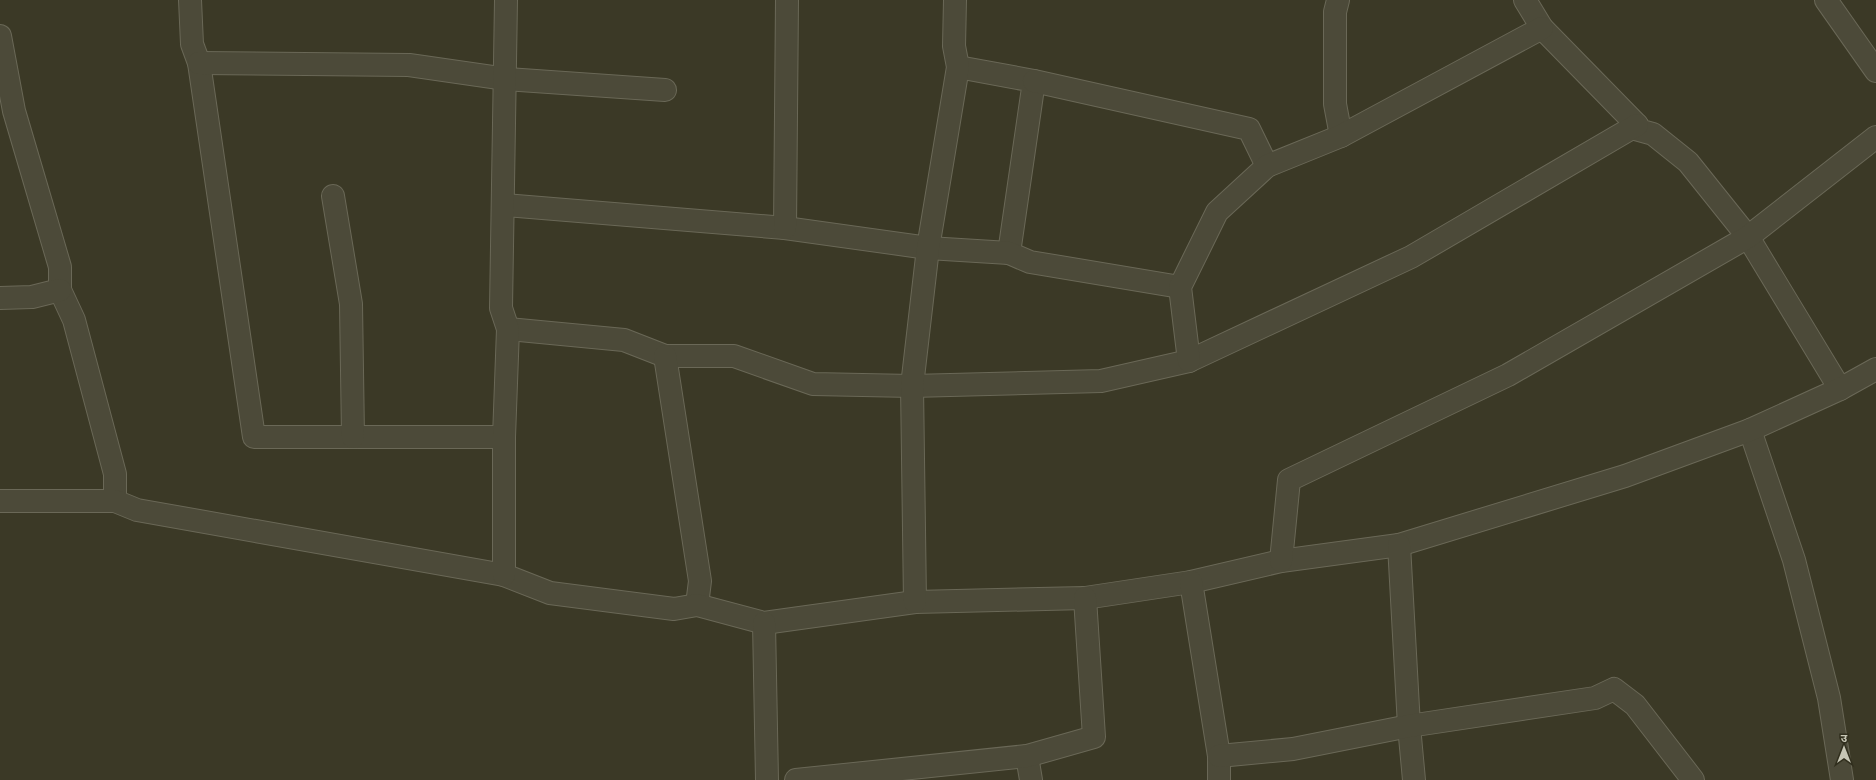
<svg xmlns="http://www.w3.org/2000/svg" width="1876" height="780" viewBox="0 0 1876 780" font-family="'PT Sans Narrow','Noto Sans Devanagari',sans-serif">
	<rect width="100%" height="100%" fill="#3b3926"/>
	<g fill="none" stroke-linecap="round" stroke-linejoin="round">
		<g stroke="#6a6857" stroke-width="24">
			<g id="street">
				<polyline points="190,0 192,44 199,63 254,437 504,437"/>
				<polyline points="1338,0 1335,12 1335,104 1341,136"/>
				<polyline points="1525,0 1542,28 1637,125 1635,129 1653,134 1688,162 1748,237 1840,389"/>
				<polyline points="1826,0 1876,71"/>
				<polyline points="0,36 14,111 60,267 60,290 74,320 115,474 115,501"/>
				<polyline points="199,63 409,65 506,79 665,90"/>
				<polyline points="958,67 1034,81 1009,253"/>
				<polyline points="1034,81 1249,129 1267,166"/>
				<polyline points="333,196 351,304 353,437"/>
				<polyline points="504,205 785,228 928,248 1009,253 1030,262 1180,287"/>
				<polyline points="785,228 787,0"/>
				<polyline points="0,298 32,297 60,290"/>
				<polyline points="508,329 624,340 665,356 734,356 813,384 912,386 1101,381 1189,361 1411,257 1637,125"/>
				<polyline points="665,356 700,581 697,605"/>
				<polyline points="1189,361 1180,287 1217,212 1267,166 1341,136 1542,28"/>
				<polyline points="1750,430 1794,560 1829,698 1842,780"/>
				<polyline points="0,501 115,501 137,510 504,575 550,593 674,609 697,605 764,623 915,602 1085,598 1191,582 1281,561 1399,545 1625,476 1750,430 1840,389 1876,369"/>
				<polyline points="1399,545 1409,726 1414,780"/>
				<polyline points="1281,561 1289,480 1508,375 1748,237 1876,137"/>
				<polyline points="504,575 504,437 508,329 501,308 506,0"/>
				<polyline points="1191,582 1219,756 1219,780"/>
				<polyline points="915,602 912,386 928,248 958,67 954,46 955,0"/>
				<polyline points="764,623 767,780"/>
				<polyline points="1027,756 1031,780"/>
				<polyline points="1219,756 1293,749 1409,726 1595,698 1614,689 1635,705 1693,780"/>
				<polyline points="796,780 1027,756 1094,737 1085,598"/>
			</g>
		</g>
		<use href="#street" stroke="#4c4a39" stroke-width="22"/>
	</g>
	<g transform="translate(1844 748)" stroke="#312f1e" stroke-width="3" paint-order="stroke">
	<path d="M0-3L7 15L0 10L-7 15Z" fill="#c7c6b5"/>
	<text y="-6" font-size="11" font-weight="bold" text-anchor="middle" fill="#c7c6b5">उ</text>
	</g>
</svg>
